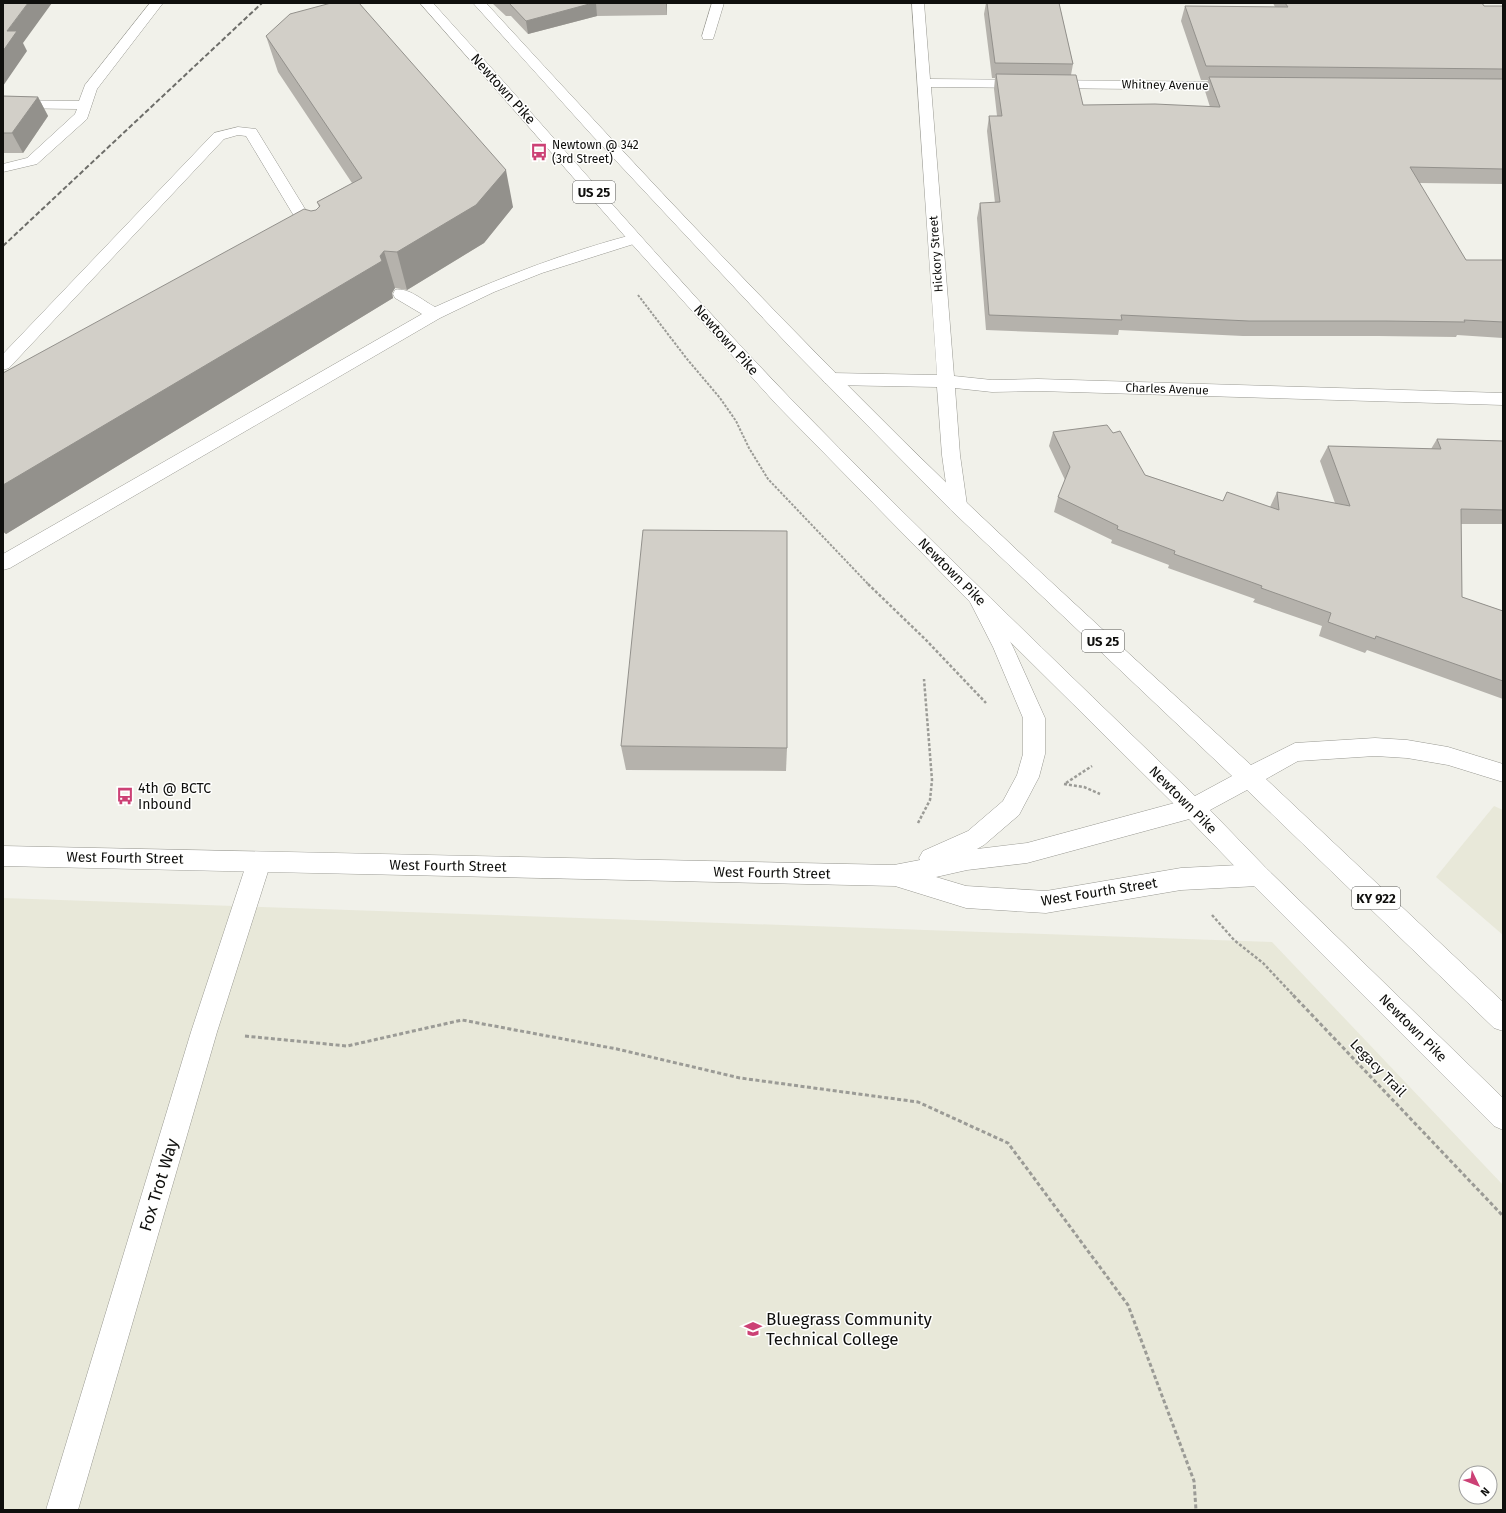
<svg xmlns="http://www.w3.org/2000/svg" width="1506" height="1513" viewBox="0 0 1506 1513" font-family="'Fira Sans',sans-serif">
	<rect width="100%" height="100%" fill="#f1f1ea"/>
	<g fill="#e8e8d9" fill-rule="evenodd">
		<polygon points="1494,806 1503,810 1503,935 1436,877"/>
		<path d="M3,898L1272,942L1503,1185V1510H3ZM1466,1473H1490V1497H1466Z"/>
	</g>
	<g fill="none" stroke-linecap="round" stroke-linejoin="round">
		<g stroke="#999992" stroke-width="1">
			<g id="lane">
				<polygon points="150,3 163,3 97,89 87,119 37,164 3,172 3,164 27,158 75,114 77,109 3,108 3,100 79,101 85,85"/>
				<path d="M238,127L256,129L313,222C307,230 294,237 285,234L282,231L285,228L297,221L246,136L238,135L224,139L9,368L3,370V354L214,133Z"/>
				<path d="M635,234L640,236L643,239L640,242L542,273L494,292L440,318L10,568L3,570V554L422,314L395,298L393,294L395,290C409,287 423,301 435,307C499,278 566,252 635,234Z"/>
				<polygon points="259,852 267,855 271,862 217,1032 78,1510 46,1510 191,1032 247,862 251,855"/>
			</g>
		</g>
		<g stroke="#999992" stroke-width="1">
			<g id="street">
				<polygon points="712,3 724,3 714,36 713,39 703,39 702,36"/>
				<polygon points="912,3 924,3 930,79 1236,82 1241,83 1243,86 1241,89 1236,90 931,87 954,376 992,380 1038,379 1503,393 1503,405 1038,391 992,392 955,388 960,455 967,505 965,510 958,512 951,510 949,505 942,455 937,387 831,385 825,383 822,379 825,375 831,373 937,375"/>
			</g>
		</g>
		<g stroke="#999992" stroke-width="1">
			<polygon id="secondary" points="978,590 985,593 988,598 1013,647 1045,718 1045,754 1039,777 1019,815 984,845 977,849 1027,843 1193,798 1201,801 1204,808 1201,815 1193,818 1027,863 967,870 936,877 966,886 1046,891 1181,868 1258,864 1266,868 1270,875 1266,882 1258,886 1181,890 1046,913 966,908 895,886 3,866 3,846 894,865 920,860 919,858 923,851 968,831 1003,801 1017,775 1023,754 1023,718 993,647 968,598 971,593"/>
		</g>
		<g stroke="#999992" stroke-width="1">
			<path id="primary" d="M420,3H433C552,134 666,269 789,397C921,533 1059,664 1195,796L1232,776L951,510L791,348L590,133L473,3H486C641,172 798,340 964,500C1058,590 1155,677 1251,765L1295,743L1375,738L1407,740L1448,747L1503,764V782L1448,765L1407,758L1375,756L1298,761L1266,779L1503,1002V1031L1494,1028L1247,790L1210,810L1266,868L1503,1098V1130L1494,1126L1250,882L1185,815L971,603L776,404L630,242Z"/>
		</g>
		<polyline stroke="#9b9b96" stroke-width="2" stroke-dasharray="2.5 1.5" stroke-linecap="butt" points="638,295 687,359 720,398 736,421 749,448 768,479 869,585"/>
		<g stroke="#9b9b96" stroke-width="2.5" stroke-dasharray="3 2" stroke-linecap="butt">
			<polyline points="868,584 926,640 986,703"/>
			<polyline points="1066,783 1092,766"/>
			<polyline points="1064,784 1084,787 1100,794"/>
			<polyline points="918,823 930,800 932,780 924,679"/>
			<polyline points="1212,915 1234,940 1263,963 1294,996"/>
		</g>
		<g stroke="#9b9b96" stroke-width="3" stroke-dasharray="4 2.5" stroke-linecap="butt">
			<polyline points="1293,995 1503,1216"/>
			<polyline points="245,1036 347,1046 462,1020 617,1049 740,1078 918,1102 1008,1143 1128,1305 1194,1481 1196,1510"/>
		</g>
		<use href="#lane" fill="#fff" fill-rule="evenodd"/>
		<use href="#street" fill="#fff" fill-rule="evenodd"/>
		<use href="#secondary" fill="#fff" fill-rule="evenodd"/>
		<use href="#primary" fill="#fff" fill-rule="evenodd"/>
		<polyline stroke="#6d6d69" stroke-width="2" stroke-dasharray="5 2.5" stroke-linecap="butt" points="3,246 262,3"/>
	</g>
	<g fill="#b5b2ac">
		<polygon points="492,3 667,3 667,15 597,16 528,34 511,16 506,16"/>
		<polygon points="986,3 1059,3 1073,64 1071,75 1083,105 1210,107 1205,91 1208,80 1201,80 1181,21 1185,6 1275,7 1273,3 1482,3 1484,6 1503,6 1503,184 1419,183 1466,260 1503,260 1503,338 1457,335 1456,337 1378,336 1243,336 1119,330 1118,335 986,330 977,218 980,203 995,203 987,131 989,116 997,116 994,89 995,78 992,78 984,14"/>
		<polygon points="266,36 513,207 484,243 407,290 395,288 392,293 393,298 6,534 3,532 3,373 311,211 316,210 319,207 317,202 352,183 278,72"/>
		<polygon points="3,96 38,97 48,116 23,153 3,153"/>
		<polygon points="1053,432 1113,433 1145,475 1223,501 1270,507 1277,492 1335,503 1320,461 1328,446 1431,449 1437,439 1503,441 1503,524 1461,524 1462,597 1503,611 1503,699 1367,650 1365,653 1319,636 1322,626 1253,602 1255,599 1168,568 1169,565 1111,543 1112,540 1054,512 1058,497 1065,480 1049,446"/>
		<polygon points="621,746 787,748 786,771 626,770"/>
	</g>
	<g fill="#93918c">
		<polygon points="28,3 52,3 23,43 27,51 3,86 3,51 7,31"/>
		<polygon points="593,3 596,3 597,16 528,34 526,21"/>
		<polygon points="666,3 667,3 667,15"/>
		<polygon points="38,97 48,116 23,153 12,133"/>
		<polygon points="506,170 513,207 484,243 407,290 397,252"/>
		<polygon points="384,251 395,288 392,293 393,298 6,534 3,531 3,485 380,256"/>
	</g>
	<g fill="#d2cfc8" stroke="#93918c">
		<polygon points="3,3 28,3 7,31 17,31 3,51"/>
		<polygon points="331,3 359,3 506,170 476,205 397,252 384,251 380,256 382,261 3,485 3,373 304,209 311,211 316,210 320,206 317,202 362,178 266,36 290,14"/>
		<polygon points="509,3 593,3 526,21"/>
		<polygon points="987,3 1059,3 1073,64 995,63"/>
		<polygon points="1285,3 1482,3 1484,6 1503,6 1503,69 1206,66 1185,6 1288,7"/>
		<polygon points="996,74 1076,75 1083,105 1155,104 1220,107 1209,77 1503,79 1503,169 1410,167 1466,260 1503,260 1503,322 1464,320 1465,322 1386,321 1249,321 1121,315 1122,320 989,315 980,203 1000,202 989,116 1002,116"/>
		<polygon points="3,96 38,97 12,133 3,133"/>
		<polygon points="1107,425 1113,433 1120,431 1145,475 1223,501 1227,492 1279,510 1277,492 1350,506 1328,446 1441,449 1437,439 1503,441 1503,510 1461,509 1462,597 1503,611 1503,681 1376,636 1375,639 1328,622 1331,613 1261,588 1262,586 1174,554 1175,551 1117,529 1118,526 1058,497 1070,467 1053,432"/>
		<polygon points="643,530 787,531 787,748 621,746"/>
	</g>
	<defs>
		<g id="bus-bare" transform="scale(1.38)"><path d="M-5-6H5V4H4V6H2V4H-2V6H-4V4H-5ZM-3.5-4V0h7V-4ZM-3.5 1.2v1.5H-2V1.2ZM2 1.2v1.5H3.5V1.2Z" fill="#cc4175" stroke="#fffffe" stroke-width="2.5" paint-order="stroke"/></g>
		<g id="university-bare" transform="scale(1.38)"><path d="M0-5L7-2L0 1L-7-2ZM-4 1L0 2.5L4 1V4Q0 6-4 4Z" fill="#cc4175" stroke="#fffffe" stroke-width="2.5" paint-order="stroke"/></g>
	</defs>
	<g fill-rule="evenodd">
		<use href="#bus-bare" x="539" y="152"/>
		<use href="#bus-bare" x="125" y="796"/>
		<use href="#university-bare" x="753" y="1329"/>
	</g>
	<g text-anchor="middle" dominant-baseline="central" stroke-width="3" stroke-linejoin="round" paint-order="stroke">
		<g font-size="12" fill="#0f0f0d" stroke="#fffffe">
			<text transform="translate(1165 85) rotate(1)">Whitney Avenue</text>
			<text transform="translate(936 254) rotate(-94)">Hickory Street</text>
			<text transform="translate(1167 389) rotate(2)">Charles Avenue</text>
		</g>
		<g font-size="12" fill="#0f0f0d" stroke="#fffffe" text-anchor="start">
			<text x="552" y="145">Newtown @ 342<tspan x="552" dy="14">(3rd Street)</tspan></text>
		</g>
		<g fill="#fffffe" stroke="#575755" stroke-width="1">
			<rect x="573" y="181" width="42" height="22" rx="3"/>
			<rect x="1082" y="630" width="42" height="22" rx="3"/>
			<rect x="1352" y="887" width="48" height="22" rx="3"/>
		</g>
		<g font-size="13" font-weight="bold" fill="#0f0f0d">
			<text x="594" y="192">US 25</text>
			<text x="1103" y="641">US 25</text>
			<text x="1376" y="898">KY 922</text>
		</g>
		<g font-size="14" fill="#0f0f0d" stroke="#fffffe">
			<text transform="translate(503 89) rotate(48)">Newtown Pike</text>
			<text transform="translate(726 340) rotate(48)">Newtown Pike</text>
			<text transform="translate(952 572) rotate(45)">Newtown Pike</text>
			<text transform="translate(1183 800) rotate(45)">Newtown Pike</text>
			<text transform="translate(125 858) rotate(1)">West Fourth Street</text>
			<text transform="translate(448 866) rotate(1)">West Fourth Street</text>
			<text transform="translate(772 873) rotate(1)">West Fourth Street</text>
			<text transform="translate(1099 892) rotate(-9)">West Fourth Street</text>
			<text transform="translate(1413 1028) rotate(45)">Newtown Pike</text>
			<text transform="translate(1378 1068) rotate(46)">Legacy Trail</text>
		</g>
		<g font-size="14" fill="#0f0f0d" stroke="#fffffe" text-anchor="start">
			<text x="138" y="788">4th @ BCTC<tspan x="138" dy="16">Inbound</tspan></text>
		</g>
		<g font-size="17" fill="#0f0f0d" stroke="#fffffe">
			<text transform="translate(159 1185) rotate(-73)">Fox Trot Way</text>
		</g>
		<g font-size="17" fill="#0f0f0d" stroke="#fffffe" text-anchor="start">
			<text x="766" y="1319">Bluegrass Community<tspan x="766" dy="20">Technical College</tspan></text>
		</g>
	</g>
	<rect width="1506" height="1513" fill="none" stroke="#0f0f0d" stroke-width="8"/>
	<g transform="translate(1478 1485) rotate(133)"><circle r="19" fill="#fffffe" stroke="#9f9f9e"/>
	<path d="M0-3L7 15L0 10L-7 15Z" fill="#cc4175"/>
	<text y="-6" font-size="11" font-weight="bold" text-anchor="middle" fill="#0f0f0d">N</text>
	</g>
</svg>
